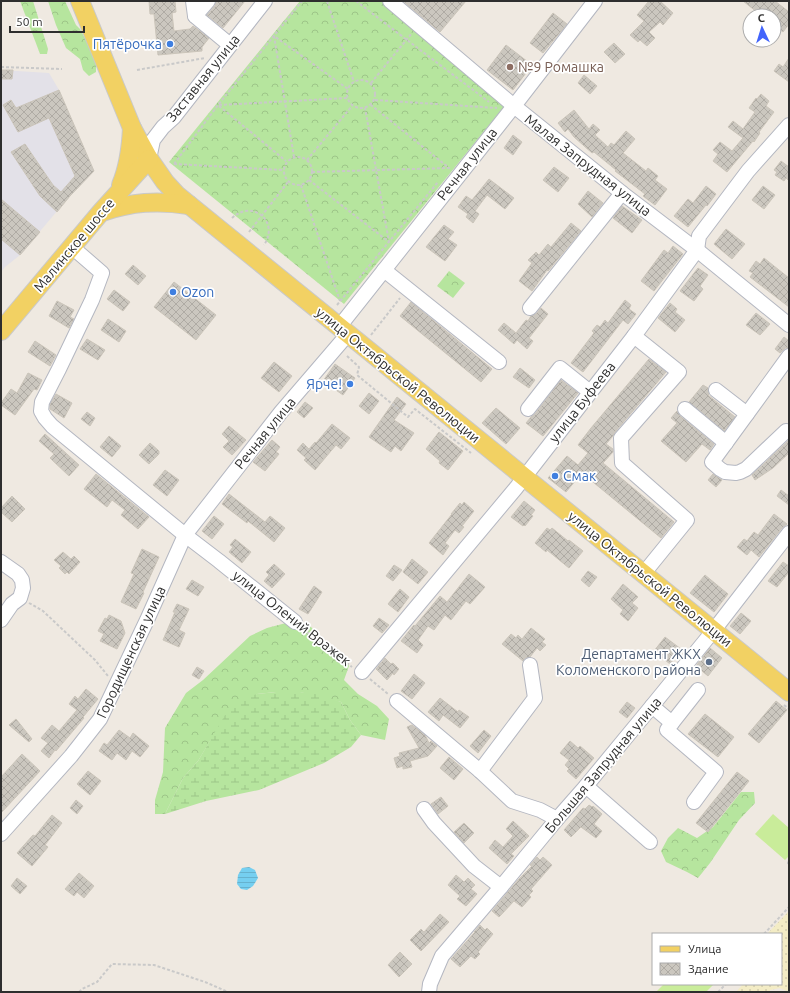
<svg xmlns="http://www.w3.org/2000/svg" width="790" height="993" viewBox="0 0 790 993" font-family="Ubuntu,sans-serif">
	<defs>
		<pattern id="forest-crowns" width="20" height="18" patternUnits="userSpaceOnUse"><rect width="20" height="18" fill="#b6e59e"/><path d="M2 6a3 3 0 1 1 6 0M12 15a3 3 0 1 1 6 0" fill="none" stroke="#9dc588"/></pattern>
		<pattern id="wetland-marsh" width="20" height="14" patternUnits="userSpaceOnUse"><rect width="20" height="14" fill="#b6e59e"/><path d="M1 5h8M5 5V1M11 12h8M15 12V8" fill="none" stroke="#9dc588"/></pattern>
		<pattern id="sand-dots" width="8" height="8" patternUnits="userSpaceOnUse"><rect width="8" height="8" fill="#f3ecc5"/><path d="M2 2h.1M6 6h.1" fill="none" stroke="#d1cbaa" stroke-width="1.8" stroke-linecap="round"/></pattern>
		<pattern id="water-rules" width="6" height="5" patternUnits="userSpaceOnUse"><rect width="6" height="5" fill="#75cff0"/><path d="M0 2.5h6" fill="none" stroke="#66b2ce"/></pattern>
		<pattern id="building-cross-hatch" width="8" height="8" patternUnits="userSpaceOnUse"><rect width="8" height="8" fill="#cbc7bf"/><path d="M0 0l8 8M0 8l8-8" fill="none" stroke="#afaba4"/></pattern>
	</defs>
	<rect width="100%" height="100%" fill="#efe9e1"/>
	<polygon fill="#e3e1e8" points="1,70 49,73 59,90 94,171 68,198 20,255 5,267 1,272"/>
	<g fill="url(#forest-crowns)">
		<polygon points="20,1 33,1 48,49 47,54 40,54"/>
		<polygon points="48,1 65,1 76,25 80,29 90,48 96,61 96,72 89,76 83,70 80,59 66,48 56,25"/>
		<polygon points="300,1 381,1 507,103 344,304 169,162"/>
		<polygon points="449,271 465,283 453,298 437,286"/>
		<polygon points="286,623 311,627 322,639 344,656 349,666 344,680 358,694 377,706 389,719 385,740 361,735 350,720 341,702 300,692 276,692 257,694 210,741 198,761 183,778 165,814 155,814 155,800 163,772 165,728 186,693 203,680 250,636 267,628"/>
		<polygon points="741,792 754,792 755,803 739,820 710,863 698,878 687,872 666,862 661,851 668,838 678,828 697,838 713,827"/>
	</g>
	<polygon fill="url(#wetland-marsh)" points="276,692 300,692 322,695 341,702 350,720 361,735 351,747 324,763 259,790 206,801 165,814 183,778 198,761 225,715 243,699 257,694"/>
	<polygon fill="url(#sand-dots)" points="789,911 789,992 780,988 770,990 770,992 736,992 743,984 781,984 781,934 767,934"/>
	<g fill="#c9ec9a">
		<polygon points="773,814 789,828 789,856 785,860 755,834"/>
		<polygon points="664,984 714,984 706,992 656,992"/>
	</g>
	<polygon fill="url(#water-rules)" points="249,867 255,870 258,878 253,886 247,890 241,889 237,884 238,875 242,868"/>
	<g fill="url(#building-cross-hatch)" stroke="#cbc5ba">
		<polygon points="149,1 175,1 176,12 172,13 174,31 190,29 193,26 209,38 202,47 202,51 158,55 154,14 150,14"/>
		<polygon points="216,1 245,1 223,28 207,15 215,6"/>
		<polygon points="403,1 466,1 440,32"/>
		<polygon points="649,1 660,1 673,13 663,25 660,22 649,32 655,38 647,46 640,40 638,42 630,35 644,21 637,15"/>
		<polygon points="743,1 775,1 789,12 789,24 783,32 774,25 774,16 762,16"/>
		<polygon points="553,13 567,24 543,53 530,43"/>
		<polygon points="614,43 625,54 615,63 604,52"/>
		<polygon points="506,45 532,65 513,90 487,70"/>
		<polygon points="789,58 789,82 774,71 779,64 783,67"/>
		<polygon points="1,70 13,70 12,79 1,79"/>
		<polygon points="584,75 597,86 590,94 578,83"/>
		<polygon points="59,90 94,171 70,196 57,212 40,196 11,152 25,144 53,185 61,192 75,176 49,118 29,127 18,132 3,105 11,100 16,108"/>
		<polygon points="761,94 769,101 766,106 774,112 759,132 760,133 754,142 753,141 727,172 713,161 718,154 713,150 720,142 732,151 743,138 728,127 733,121 743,129 755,112 749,108 756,98 757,99"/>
		<polygon points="574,110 589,129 593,124 600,130 595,135 608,147 611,143 614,145 626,131 635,139 623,153 646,171 648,168 658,176 655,180 667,189 655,205 643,196 645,194 615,171 616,170 594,152 592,153 574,137 568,129 565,132 558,123"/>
		<polygon points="513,135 522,142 513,155 504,148"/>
		<polygon points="781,161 789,167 789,181 786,178 784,181 775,175 777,172 774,170"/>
		<polygon points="554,167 569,178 558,192 543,180"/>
		<polygon points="489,179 514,198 505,209 487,195 475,211 479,214 473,223 466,217 468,214 458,207 466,196 472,200"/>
		<polygon points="706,186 716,194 707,206 706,205 688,227 674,216 688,199 693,203"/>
		<polygon points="763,186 775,195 764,209 752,200"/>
		<polygon points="588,191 603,203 592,217 578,204"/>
		<polygon points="1,199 40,232 20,255 1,239"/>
		<polygon points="622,206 642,220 632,233 613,218"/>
		<polygon points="571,223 581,231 548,271 547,270 532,291 519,281 532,263 528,260 536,252 539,255 548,244 551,247"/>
		<polygon points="444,225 454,232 448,239 457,245 445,261 426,247"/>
		<polygon points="726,229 745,244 732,259 714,244"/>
		<polygon points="673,246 683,254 654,291 641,281 664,250 668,253"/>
		<polygon points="764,258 789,278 789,307 750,277 753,273 749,271 756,261 760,264"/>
		<polygon points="133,265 146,276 138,285 125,274"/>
		<polygon points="698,268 708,275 700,286 703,289 694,301 680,291"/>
		<polygon points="174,282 216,315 196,340 154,307"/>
		<polygon points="114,290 130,302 123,311 107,299"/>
		<polygon points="625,300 631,305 629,309 636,314 628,324 623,320 583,372 571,363 594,333 592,331 597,325 600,327 605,320 608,323"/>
		<polygon points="57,301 74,310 70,317 74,319 69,328 49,316"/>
		<polygon points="411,302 492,369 481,382 400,316"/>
		<polygon points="670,303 677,309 675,312 685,320 675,332 658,318"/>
		<polygon points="541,308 548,314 529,338 533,341 527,349 517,340 514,344 498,330 504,323 516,333 526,320 528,321 531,316 536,314"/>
		<polygon points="756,313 770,324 760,335 746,325"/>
		<polygon points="108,319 126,331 119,342 101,330"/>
		<polygon points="784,337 789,341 789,348 785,348 780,353 775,349"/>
		<polygon points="87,339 105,350 98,360 80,349"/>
		<polygon points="35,341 56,355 50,366 28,352"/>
		<polygon points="649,359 666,372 615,432 613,436 606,444 613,449 613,452 603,463 674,522 661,538 582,473 566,492 548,478 567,456 578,465 588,453 578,445 591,428"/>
		<polygon points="274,362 292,376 279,392 261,378"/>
		<polygon points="335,364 355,378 343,395 323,381"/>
		<polygon points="520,368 535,380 529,388 513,377"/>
		<polygon points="28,373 42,380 37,390 34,389 15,415 1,405 1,403 11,389 17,393"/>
		<polygon points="561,380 578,393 543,436 526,423 531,417 535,414"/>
		<polygon points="703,385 708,388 709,394 708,395 735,417 724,431 689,402"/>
		<polygon points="369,393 379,401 369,414 359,406"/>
		<polygon points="56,394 72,403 64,418 50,409 50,404"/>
		<polygon points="397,397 406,404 394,420 414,433 401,451 395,446 391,452 369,437"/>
		<polygon points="305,402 313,408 304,418 297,412"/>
		<polygon points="496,408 520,428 506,444 482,423"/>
		<polygon points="677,411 680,416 714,444 710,450 702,444 686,462 661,441 677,423 671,418"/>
		<polygon points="87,412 95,418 90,426 81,419"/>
		<polygon points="332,424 350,438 341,449 336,445 315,470 304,460 306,458 297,450 303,443 309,449 315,442 316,443"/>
		<polygon points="229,426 246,440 232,455 223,447 229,441 222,434"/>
		<polygon points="439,432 463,451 448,470 439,463 440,461 426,449"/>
		<polygon points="45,434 79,465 69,476 50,458 54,454 39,441"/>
		<polygon points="109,436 121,446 112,457 100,447"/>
		<polygon points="272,440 280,447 276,452 279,454 265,471 253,462"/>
		<polygon points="789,440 789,453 773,468 755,480 752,475"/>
		<polygon points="150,443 159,451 159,454 149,464 139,455"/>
		<polygon points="165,470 179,480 167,496 153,485"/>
		<polygon points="96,474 149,517 138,529 121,515 125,510 112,500 107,507 84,489"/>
		<polygon points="713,474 722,480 716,487 708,480"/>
		<polygon points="781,490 789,496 789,505 777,496"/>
		<polygon points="229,494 265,522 270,516 285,528 274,542 248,521 247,523 222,504"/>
		<polygon points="12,496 25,509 12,522 1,512 1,508"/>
		<polygon points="524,501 535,510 531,515 533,516 525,526 524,525 523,526 511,517"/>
		<polygon points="464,502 474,511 462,526 464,527 459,533 455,530 445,543 449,546 443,555 429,543 452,514 451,514 460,503 462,505"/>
		<polygon points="774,514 787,524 782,528 759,557 751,550 747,555 737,547 744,539 747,541 754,532 758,535"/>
		<polygon points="214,516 224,524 212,539 202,531"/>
		<polygon points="547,528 550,530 552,528 568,541 569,540 583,551 569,568 547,550 546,552 535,543"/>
		<polygon points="235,539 251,552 242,563 229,552 233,547 230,545"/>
		<polygon points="142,549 159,557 143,592 144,593 136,609 121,602 134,574 131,573"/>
		<polygon points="63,552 71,559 74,556 80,562 69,574 67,572 65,574 59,568 61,566 54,560"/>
		<polygon points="412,559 428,572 418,584 403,572"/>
		<polygon points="783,562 789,566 789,572 777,587 768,581"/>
		<polygon points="274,564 285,574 272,588 264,581 269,575 266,572"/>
		<polygon points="394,565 402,570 393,581 386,576"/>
		<polygon points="588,571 597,577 589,587 581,580"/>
		<polygon points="469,574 485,587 470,604 466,601 451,620 445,615 434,630 428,626 418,640 423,645 417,653 401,641 414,625 415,626 440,596 447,602"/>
		<polygon points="705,575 728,594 714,612 690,593"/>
		<polygon points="192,580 204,587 198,596 186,589"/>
		<polygon points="623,584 638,597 632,603 638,608 628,621 620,614 623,610 611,599"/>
		<polygon points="314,586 322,592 308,614 299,609"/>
		<polygon points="400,589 409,597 398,612 388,604"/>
		<polygon points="177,604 189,609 179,630 185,633 179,647 163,640 175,612 173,612"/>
		<polygon points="741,613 751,621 740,634 730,626"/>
		<polygon points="109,615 121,621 125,633 117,649 100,641 104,634 98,631 105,618 107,619"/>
		<polygon points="379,618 389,625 382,633 373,626"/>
		<polygon points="531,628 545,639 542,642 546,645 540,651 537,648 530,657 525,658 523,661 502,644 511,634 516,638 518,635 522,639"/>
		<polygon points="665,637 681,649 670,664 654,651"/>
		<polygon points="710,648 722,658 708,676 696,666"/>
		<polygon points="385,658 391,664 393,663 399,669 394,675 393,673 387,680 376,669"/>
		<polygon points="197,667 204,671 199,679 192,675"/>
		<polygon points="414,674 425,683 412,699 401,691"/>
		<polygon points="86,689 98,699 83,717 84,718 56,751 55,750 49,758 41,751 48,743 41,738 52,725 59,731 77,710 69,704 75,696 78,699"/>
		<polygon points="440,698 458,712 459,710 469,717 460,728 443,715 439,721 428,712"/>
		<polygon points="776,701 787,710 759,743 748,734"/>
		<polygon points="627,702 635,708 627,718 619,712"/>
		<polygon points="705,714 734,737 718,757 688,734"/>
		<polygon points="16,719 32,739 29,742 9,725"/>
		<polygon points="412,725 425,735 429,743 431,741 437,746 428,756 410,761 412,767 403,769 403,766 397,768 394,758 400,756 399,753 419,748 407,727"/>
		<polygon points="119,730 130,738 133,733 149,746 140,757 132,751 126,760 117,753 112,760 99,751 104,743 107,745"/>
		<polygon points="484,730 491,736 478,753 470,746"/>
		<polygon points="570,741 578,748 580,746 594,758 576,779 567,771 569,769 565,765 569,760 560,753"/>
		<polygon points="22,754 40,771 1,813 1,777"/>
		<polygon points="449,757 463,769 454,780 440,768"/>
		<polygon points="88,771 101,781 90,795 77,784"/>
		<polygon points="737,772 749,781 708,832 696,823"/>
		<polygon points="441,797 448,806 438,814 431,804"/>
		<polygon points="76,800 83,806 77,814 70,808"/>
		<polygon points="589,805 592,807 593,806 602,814 594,824 602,831 596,838 581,827 571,837 564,830 583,808 585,809"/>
		<polygon points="52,815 62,823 45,845 48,847 32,866 17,853 33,835 35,836"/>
		<polygon points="513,821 529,836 511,854 514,856 507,864 489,848 495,840 503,847 513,836 506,829"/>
		<polygon points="464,823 474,833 464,843 454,832"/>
		<polygon points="537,857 540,860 543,857 552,865 531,889 533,891 529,895 531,897 522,907 514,901 499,917 492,911 519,879 532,866 530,865"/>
		<polygon points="79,873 94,886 84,898 77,892 74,896 65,889"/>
		<polygon points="456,875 464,882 468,878 475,885 471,889 477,894 466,906 457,899 460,896 448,885"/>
		<polygon points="17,878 27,886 20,894 11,886"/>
		<polygon points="440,914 449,922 421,951 410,940 421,929 424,932"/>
		<polygon points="480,925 485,930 487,928 493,934 478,952 480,954 475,959 471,956 460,967 451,959 475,932 474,932"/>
		<polygon points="400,952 412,964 399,977 388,965"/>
	</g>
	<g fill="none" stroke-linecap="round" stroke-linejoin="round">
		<g stroke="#b4b7c1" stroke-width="16">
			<g id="minor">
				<polyline points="193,1 195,16 230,45"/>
				<polyline points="390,1 514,106 622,193 697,250 789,325"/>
				<polyline points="195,16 208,1"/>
				<polyline points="149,159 153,140 163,127 174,117 265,1"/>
				<polyline points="72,247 102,273 92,300 59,369 42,402 41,411 45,418 52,426 185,535 219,561 295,622"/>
				<polyline points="384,270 499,362"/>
				<polyline points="530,308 622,193"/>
				<polyline points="339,327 514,106 595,1"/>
				<polyline points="634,336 679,372 621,438 622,463 687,520 644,573"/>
				<polyline points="716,390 747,414 712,462 720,469 725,472 736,473 740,472 746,469 786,431"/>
				<polyline points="528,409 560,368 590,392"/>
				<polyline points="685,409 726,443"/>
				<polyline points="747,414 789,356"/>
				<polyline points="1,562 18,574 22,580 23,588 20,598 12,604 1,620"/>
				<polyline points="362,672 516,488 634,336 697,250 699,236 748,171 789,125"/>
				<polyline points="397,701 480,771 512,801 540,810 557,819"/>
				<polyline points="652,706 672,723 698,690"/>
				<polyline points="672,723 667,730 716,772 694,802"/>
				<polyline points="480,771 535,698 530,665"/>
				<polyline points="586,786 650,842"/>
				<polyline points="424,809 434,823 474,866 501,887"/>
				<polyline points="1,834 71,756 100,719 147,620 185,535 281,412 348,334"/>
				<polyline points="429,992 430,984 442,956 501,887 557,819 586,786 652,706 714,630 789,533"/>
			</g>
		</g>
		<g stroke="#c9c9c9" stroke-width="20">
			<g id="major">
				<polyline points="80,1 132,128 149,159 165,182 177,195 789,692"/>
				<path d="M121,185C129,166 131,148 132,128"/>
				<path d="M102,212C132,202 157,200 189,205"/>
				<polyline points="1,331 101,212 149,159"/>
			</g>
		</g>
		<g stroke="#c9c9c9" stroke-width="2" stroke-dasharray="3 2" stroke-linecap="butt">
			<polyline points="327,1 354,82"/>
			<polyline points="356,1 407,40 489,102"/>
			<polyline points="1,67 62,69"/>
			<polyline points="137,70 205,58"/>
			<circle cx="361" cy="94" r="14"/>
			<polyline points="371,83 412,33"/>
			<polyline points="375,100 497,108"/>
			<polyline points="219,105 347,98"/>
			<polyline points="219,106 286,161"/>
			<circle cx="298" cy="171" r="14"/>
			<polyline points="294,157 274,36 348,89"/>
			<polyline points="307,160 352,106"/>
			<polyline points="174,164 218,105 302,1"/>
			<polyline points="174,164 283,170"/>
			<polyline points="312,172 449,168 371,105"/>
			<polyline points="309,180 389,242 365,108"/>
			<polyline points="301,185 340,301"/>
			<path d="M232,218C252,199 280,221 264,245"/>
			<polyline points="249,232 288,182"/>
			<polyline points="337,305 438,182"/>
			<polyline points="371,335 400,298"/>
			<polyline points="347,356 359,367 357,375 408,417 415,409 471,453"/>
			<polyline points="29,603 43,611 95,660 108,676"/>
			<polyline points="303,629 352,667"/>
			<polyline points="370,679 388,694"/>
			<polyline points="784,705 789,709"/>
			<polyline points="789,861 788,863 789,865"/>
			<polyline points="764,934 789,907"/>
			<polyline points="79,992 82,989 97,982 112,964 154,965 205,982 228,992"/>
			<polyline points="718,992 726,984"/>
		</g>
		<use href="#minor" stroke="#fff" stroke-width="14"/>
		<use href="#major" stroke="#f2d163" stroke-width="18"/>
	</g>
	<g fill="#3f7fe0" stroke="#fff" stroke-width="1.5">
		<circle cx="170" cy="44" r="4"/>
		<circle cx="173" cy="292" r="4"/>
		<circle cx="350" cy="384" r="4"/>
		<circle cx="555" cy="476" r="4"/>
	</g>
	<circle fill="#8d6e63" stroke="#fff" stroke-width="1.5" cx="510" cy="67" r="4"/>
	<circle fill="#5c6f8a" stroke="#fff" stroke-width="1.5" cx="709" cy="662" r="4"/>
	<g text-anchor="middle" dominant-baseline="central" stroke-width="3.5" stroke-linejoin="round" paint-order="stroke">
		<g font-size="14" fill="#366cbe" stroke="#fff" text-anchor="end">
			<text x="162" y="44">Пятёрочка</text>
			<text x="181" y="292" text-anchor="start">Ozon</text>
			<text x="342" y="384">Ярче!</text>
			<text x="563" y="476" text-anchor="start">Смак</text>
		</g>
		<g font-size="14" fill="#785e54" stroke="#fff" text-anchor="start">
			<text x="518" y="67">№9 Ромашка</text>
		</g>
		<g font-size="14" fill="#2e2e2e" stroke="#fff">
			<text transform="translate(203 78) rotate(-51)">Заставная улица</text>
			<text transform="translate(467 164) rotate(-52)">Речная улица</text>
			<text transform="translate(588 165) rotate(38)">Малая Запрудная улица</text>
			<text transform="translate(74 245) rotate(-50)">Малинское шоссе</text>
			<text transform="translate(398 375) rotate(39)">улица Октябрьской Революции</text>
			<text transform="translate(582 402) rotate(-52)">улица Буфеева</text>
			<text transform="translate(265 433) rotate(-51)">Речная улица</text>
			<text transform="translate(650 579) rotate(39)">улица Октябрьской Революции</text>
			<text transform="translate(292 618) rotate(38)">улица Олений Вражек</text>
			<text transform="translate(131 652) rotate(-65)">Городищенская улица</text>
			<text transform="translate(603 765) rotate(-50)">Большая Запрудная улица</text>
		</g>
		<g font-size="14" fill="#4e5e75" stroke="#fff" text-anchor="end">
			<text x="701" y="654">Департамент ЖКХ<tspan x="701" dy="16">Коломенского района</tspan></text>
		</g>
	</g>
	<rect width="790" height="993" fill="none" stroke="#2e2e2e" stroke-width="4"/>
	<rect x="652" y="933" width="130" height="52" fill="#ffffff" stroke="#ababab"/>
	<rect x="660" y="946" width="20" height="6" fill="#f2d163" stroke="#ababab"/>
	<text x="688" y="953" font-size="12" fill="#2e2e2e">Улица</text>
	<rect x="660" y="963" width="20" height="12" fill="url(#building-cross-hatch)" stroke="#ababab"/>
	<text x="688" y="973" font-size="12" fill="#2e2e2e">Здание</text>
	<g transform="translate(762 28) rotate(356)"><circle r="19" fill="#ffffff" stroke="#ababab"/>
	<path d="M0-3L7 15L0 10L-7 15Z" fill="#4264fb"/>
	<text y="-6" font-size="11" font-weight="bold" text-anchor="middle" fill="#2e2e2e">С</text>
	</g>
	<path d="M10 26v6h74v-6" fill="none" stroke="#2e2e2e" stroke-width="2"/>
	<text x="16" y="26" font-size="12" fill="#2e2e2e" stroke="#ffffff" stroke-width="3" paint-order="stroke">50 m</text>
</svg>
